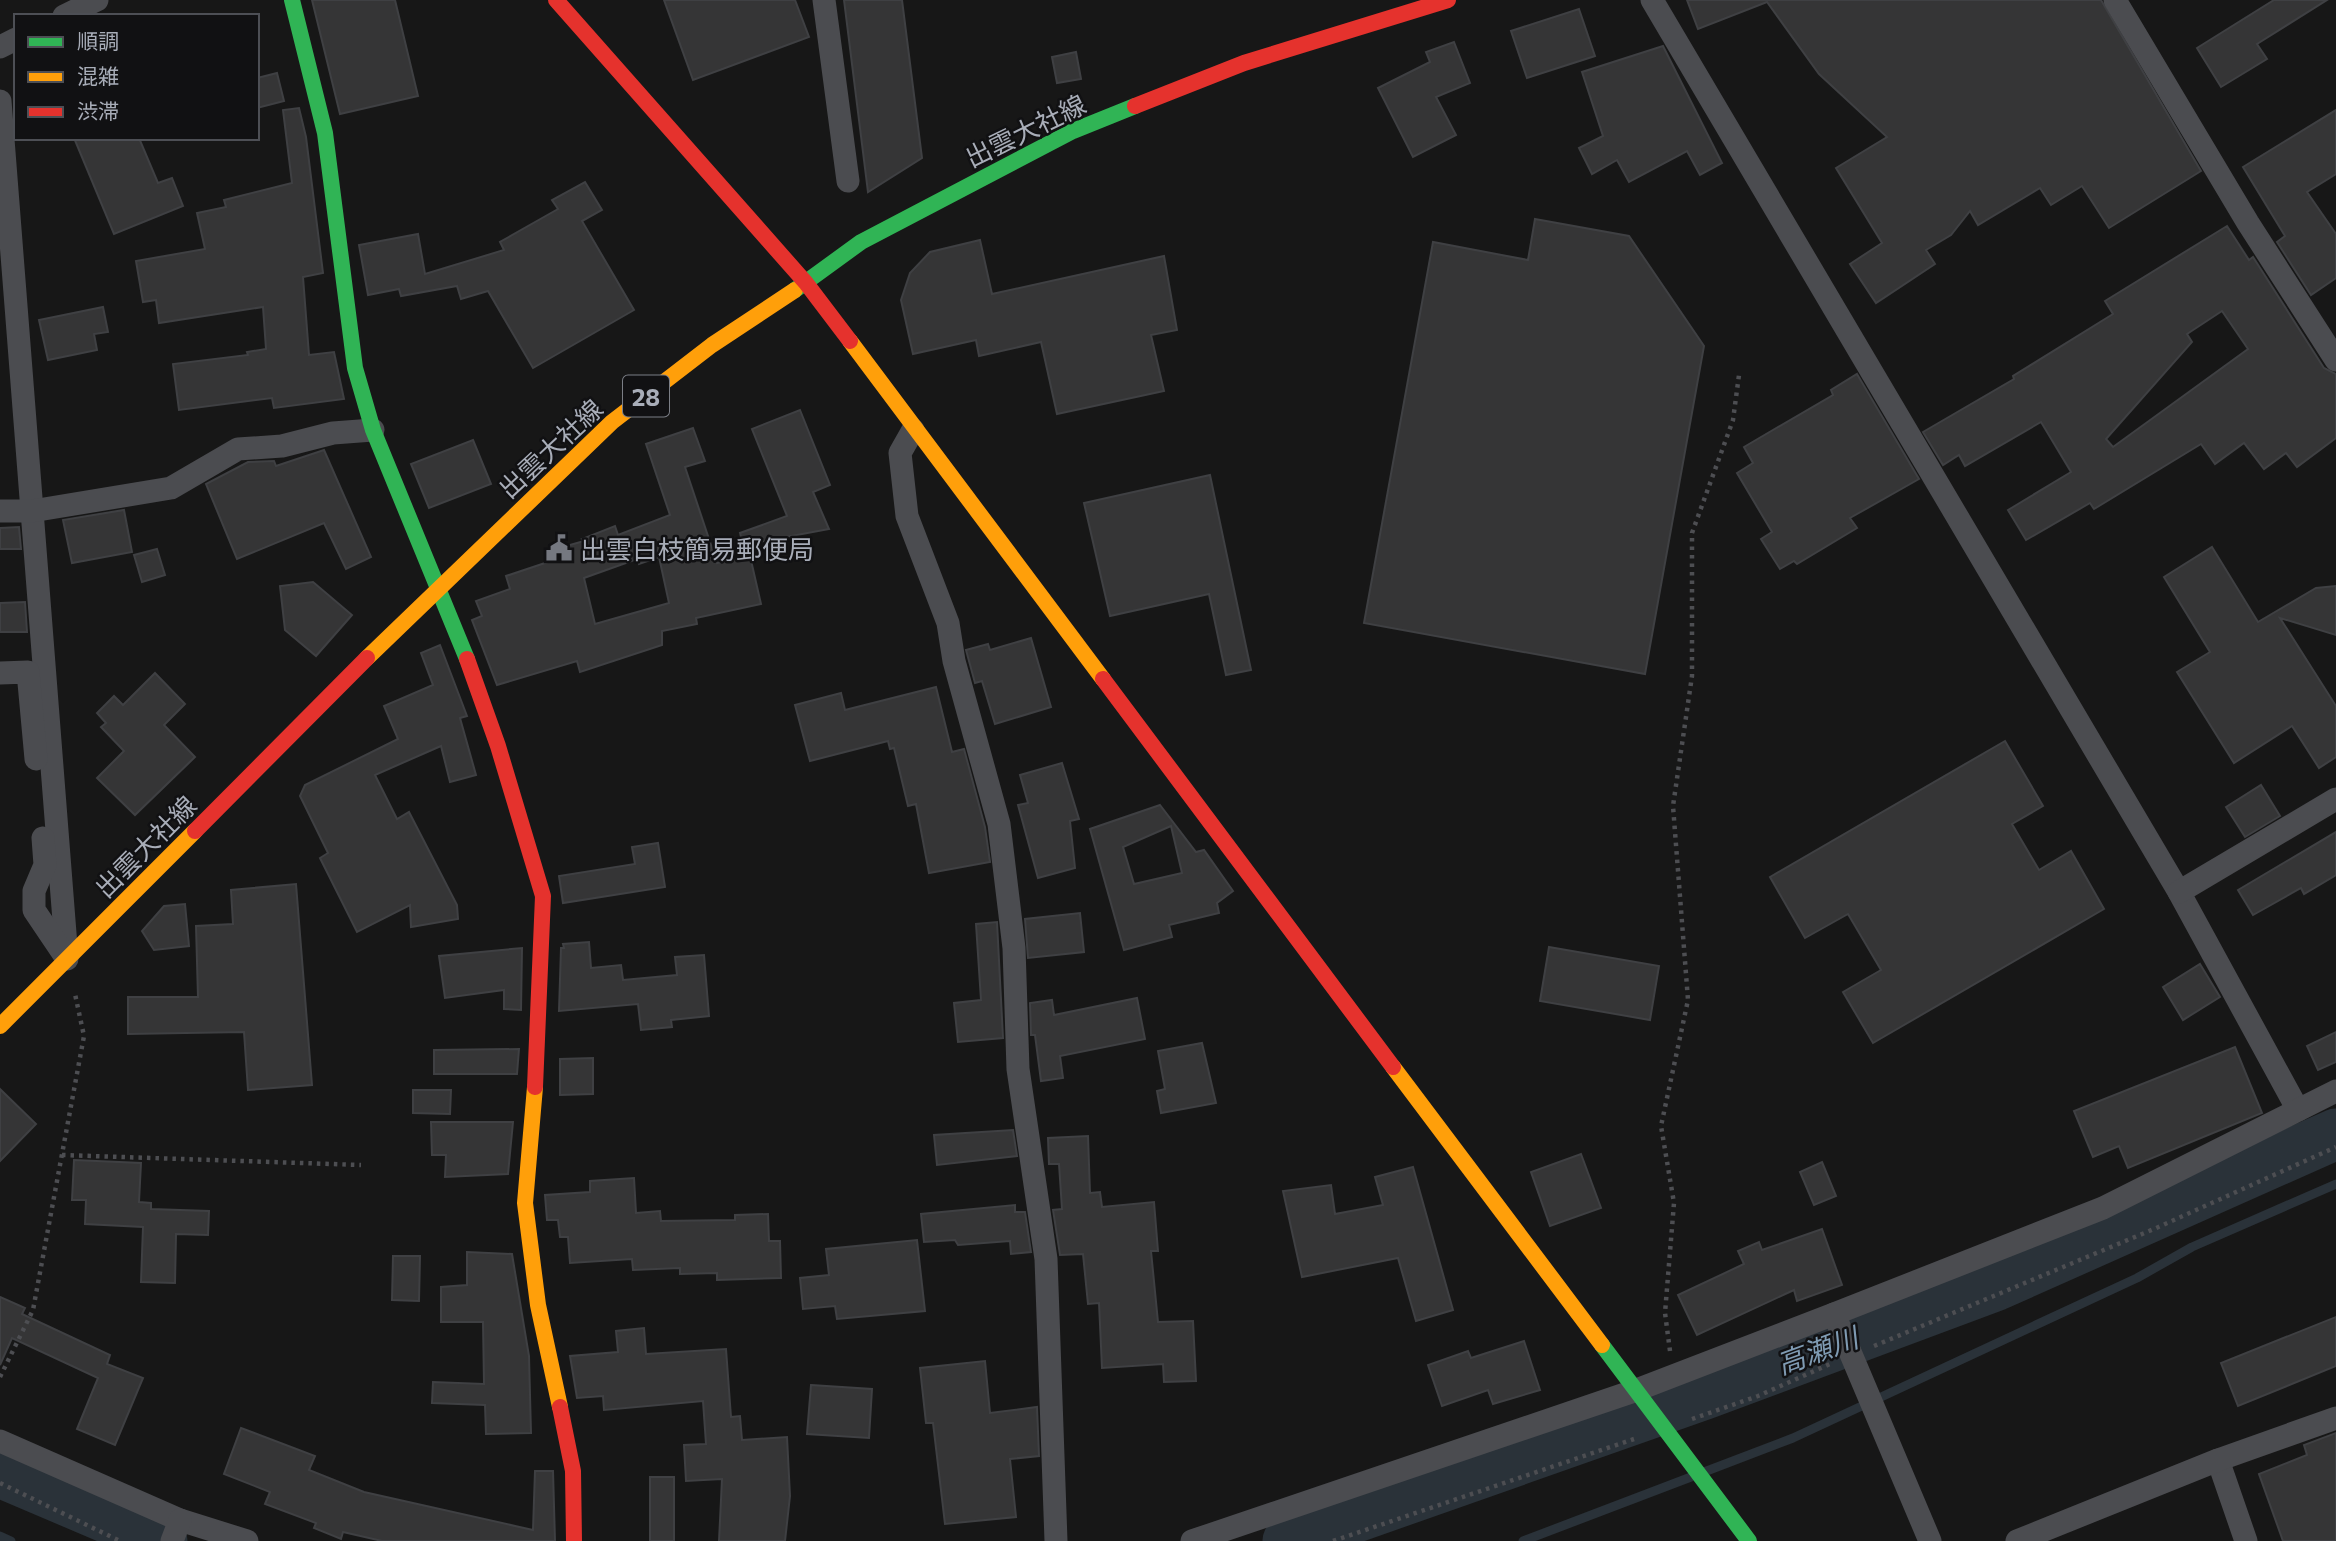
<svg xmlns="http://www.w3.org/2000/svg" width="2336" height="1541" viewBox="0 0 2336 1541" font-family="Commissioner,'Noto Sans JP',sans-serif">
	<rect width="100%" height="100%" fill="#171717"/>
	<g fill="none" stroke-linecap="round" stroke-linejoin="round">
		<g stroke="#2a3239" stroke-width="9">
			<polyline points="1704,1472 1793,1438 2137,1278 2192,1247 2336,1184"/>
			<polyline points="0,1536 11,1541"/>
			<polyline points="1523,1541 1691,1477"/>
		</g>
		<g stroke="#2a3239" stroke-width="51">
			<polyline points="0,1472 162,1541"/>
			<polyline points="1288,1541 1705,1394 1997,1285 2336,1134"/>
		</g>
	</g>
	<g fill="#353536" stroke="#3f4043" stroke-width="2" fill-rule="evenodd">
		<polygon points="312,0 395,0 418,96 340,114"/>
		<polygon points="664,0 795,0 809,37 693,80"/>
		<polygon points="844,0 902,0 922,158 868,192"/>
		<polygon points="1687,0 2101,0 2201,171 2109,228 2082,186 2051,205 2040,188 1978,225 1970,211 1951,235 1926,250 1935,264 1876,303 1850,264 1882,243 1836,168 1887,137 1819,74 1767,2 1698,29"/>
		<polygon points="2274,0 2327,0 2257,44 2267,59 2221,87 2197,48"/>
		<polygon points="1579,9 1595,56 1527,78 1511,31"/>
		<polygon points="1454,42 1470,83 1436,97 1456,135 1413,157 1378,88 1430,62 1426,52"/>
		<polygon points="1663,46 1722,163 1700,175 1687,151 1629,182 1617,160 1592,174 1579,148 1603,136 1582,72"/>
		<polygon points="1076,52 1081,79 1057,83 1052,57"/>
		<polygon points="277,73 284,101 257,108 257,78"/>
		<polygon points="299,108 306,137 323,273 303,277 309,355 334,352 344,399 274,408 272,398 179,410 173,364 248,355 247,352 266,349 263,307 159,323 156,300 143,302 136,261 205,249 197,213 226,207 224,200 292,183 283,110"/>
		<polygon points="2336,110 2336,174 2307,192 2336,234 2336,278 2311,295 2277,242 2285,236 2243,167"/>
		<polygon points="74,138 139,138 158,183 172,178 183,206 114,234"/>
		<polygon points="585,182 602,210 582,221 634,310 533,368 488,291 461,299 457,286 401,296 399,289 368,295 359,245 418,234 425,274 504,250 500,242 558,209 552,200"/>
		<polygon points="1535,219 1629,236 1704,346 1645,674 1364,623 1433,242 1528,260"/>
		<path d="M2227,226L2249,260L2253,257L2324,368L2336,374V438L2297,467L2286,453L2264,469L2244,443L2215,464L2201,444L2094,509L2090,503L2026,540L2008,510L2071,472L2041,422L1965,466L1959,455L1943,465L1923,432L2014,379L2013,376L2113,314L2105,301ZM2222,311L2248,349L2113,447L2106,439L2192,342L2187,334Z"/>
		<polygon points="980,240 992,294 1164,256 1177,330 1151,335 1164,391 1057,414 1041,342 979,356 976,340 913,354 901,300 910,273 930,252"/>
		<polygon points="103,307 108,332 94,334 97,350 48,360 39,320"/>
		<polygon points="1857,374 1919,479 1850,518 1857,528 1797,564 1794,561 1780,569 1761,539 1772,532 1737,473 1753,463 1744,447 1833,395 1831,390"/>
		<polygon points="800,410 830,485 813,492 829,529 743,545 740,533 787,516 752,429"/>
		<path d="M693,428L705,461L685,467L717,563L750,556L761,604L696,618L697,624L662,631V645L580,672L577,661L497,685L472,620L482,616L476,601L510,589L506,576L551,561L549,551L584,541L582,539L615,526L618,535L670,515L646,444ZM659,557L669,603L595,624L584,578L637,559L639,564Z"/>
		<polygon points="473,440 491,484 429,508 411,464"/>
		<polygon points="324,450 371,557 346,569 324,523 237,559 206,484 248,462 274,461 276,466"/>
		<polygon points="1210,475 1251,670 1226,675 1209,594 1110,616 1084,503"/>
		<polygon points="124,510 132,552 72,563 63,520"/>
		<polygon points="19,527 21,549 0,549 0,528"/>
		<polygon points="2212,547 2258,622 2316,588 2336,586 2336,635 2280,618 2336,706 2336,757 2319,768 2292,726 2234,763 2177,672 2210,652 2164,577"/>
		<polygon points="157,549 165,575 142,582 134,555"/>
		<polygon points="313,582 352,615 316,656 285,630 280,586"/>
		<polygon points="25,602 27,632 0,632 0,603"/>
		<polygon points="1031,638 1051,707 995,724 982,681 975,683 966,650 988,644 990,650"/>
		<polygon points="440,645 467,716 460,718 476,775 450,782 441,746 375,775 397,819 409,812 457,905 458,919 411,927 410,905 357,932 320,858 328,853 300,796 305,785 398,739 384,706 433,685 421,653"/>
		<polygon points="155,673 185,704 164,725 195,757 135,815 97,778 124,751 101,727 106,723 97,713 114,696 123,705"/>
		<polygon points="936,687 952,752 964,749 985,827 990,862 929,873 916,804 908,806 894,748 890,749 888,741 810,761 795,705 841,693 845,710"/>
		<polygon points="2005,741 2043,806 2012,824 2039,870 2071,851 2104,909 1873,1043 1843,992 1881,970 1848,914 1805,938 1770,877"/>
		<polygon points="1062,763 1079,819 1070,821 1075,868 1038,878 1018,805 1028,803 1020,775"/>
		<polygon points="2261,785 2280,816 2245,837 2226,807"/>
		<path d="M1160,805L1196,852L1204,850L1233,891L1217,903L1219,913L1169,925L1172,937L1124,950L1090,829ZM1171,826L1182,873L1134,884L1123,847Z"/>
		<polygon points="2336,832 2336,875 2304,894 2301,888 2253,915 2238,890"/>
		<polygon points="658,843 665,887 563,903 559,876 635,864 632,847"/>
		<polygon points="296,884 312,1085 248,1090 244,1032 128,1034 128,997 198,997 196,926 233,924 231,890"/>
		<polygon points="185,904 189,946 154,950 142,931 164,906"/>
		<polygon points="1080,913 1084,952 1028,958 1025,919"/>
		<polygon points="997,922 1003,1038 958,1042 954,1003 981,1000 976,924"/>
		<polygon points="589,942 591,968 621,965 623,980 677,975 675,957 704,955 709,1016 671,1020 672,1027 641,1030 638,1004 559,1011 561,948 564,948 563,944"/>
		<polygon points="1549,947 1659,966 1650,1020 1540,1001"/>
		<polygon points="522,948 521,1010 504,1009 504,990 445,998 439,956"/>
		<polygon points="2200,964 2220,997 2183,1020 2163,987"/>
		<polygon points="1137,998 1145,1039 1060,1056 1063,1078 1041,1081 1035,1035 1031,1035 1030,1003 1052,1000 1054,1015"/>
		<polygon points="2336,1032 2336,1062 2318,1070 2307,1046"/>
		<polygon points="1202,1043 1216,1103 1161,1113 1157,1091 1165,1089 1158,1051"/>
		<polygon points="2235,1047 2262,1113 2128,1168 2119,1146 2093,1157 2074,1111"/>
		<polygon points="519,1049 517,1074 434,1074 434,1050"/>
		<polygon points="593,1058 593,1094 560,1095 560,1059"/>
		<polygon points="0,1089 36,1124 0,1161"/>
		<polygon points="413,1090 451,1090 450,1114 413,1113"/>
		<polygon points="431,1122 513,1122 508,1174 445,1177 446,1155 432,1155"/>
		<polygon points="1013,1130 1017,1156 937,1165 934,1135"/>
		<polygon points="1088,1136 1090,1193 1100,1192 1102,1207 1154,1202 1158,1251 1151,1251 1158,1322 1193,1321 1196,1381 1164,1382 1163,1364 1102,1368 1099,1303 1088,1304 1083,1254 1060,1255 1053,1210 1062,1209 1059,1164 1049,1164 1048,1138"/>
		<polygon points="1581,1154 1601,1208 1550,1226 1531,1172"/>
		<polygon points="74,1160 141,1163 139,1202 151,1203 151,1209 209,1211 208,1235 176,1234 175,1283 141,1282 143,1227 85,1224 86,1200 72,1200"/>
		<polygon points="1822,1162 1836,1196 1814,1205 1800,1172"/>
		<polygon points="1413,1167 1453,1310 1416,1321 1398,1258 1302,1277 1283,1191 1331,1185 1335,1214 1383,1205 1375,1177"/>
		<polygon points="634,1178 636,1213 660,1211 661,1221 735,1220 735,1215 768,1214 769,1241 780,1241 781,1278 717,1280 717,1273 680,1274 680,1268 633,1270 632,1259 570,1263 568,1237 560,1237 558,1220 547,1220 545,1195 590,1192 590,1181"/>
		<polygon points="1015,1205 1015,1212 1025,1212 1031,1252 1011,1254 1010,1241 958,1245 955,1240 924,1242 921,1214"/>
		<polygon points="1822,1229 1842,1285 1797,1301 1794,1290 1697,1335 1678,1295 1744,1264 1738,1251 1759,1242 1762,1250"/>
		<polygon points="917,1240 925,1311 837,1319 835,1306 803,1309 800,1278 829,1275 826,1249"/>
		<polygon points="467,1252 512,1254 529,1356 531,1433 486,1434 485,1405 432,1403 433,1382 484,1384 483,1322 441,1322 441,1287 467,1285"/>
		<polygon points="393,1256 420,1256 419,1301 392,1300"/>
		<polygon points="0,1297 25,1308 22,1314 110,1355 107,1364 143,1378 115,1445 77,1429 98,1378 12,1338 0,1365"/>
		<polygon points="2336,1317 2336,1366 2238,1406 2221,1363"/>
		<polygon points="644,1328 646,1354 726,1349 731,1417 740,1416 742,1440 787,1437 790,1496 785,1541 719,1541 722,1479 686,1481 684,1445 706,1444 703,1401 604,1410 603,1396 577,1398 570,1356 618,1352 616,1331"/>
		<polygon points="1524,1341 1540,1390 1493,1404 1488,1390 1442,1406 1428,1365 1468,1351 1471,1358"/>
		<polygon points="985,1361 990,1413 1037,1407 1039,1456 1010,1459 1016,1517 945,1524 933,1423 926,1423 920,1368"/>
		<polygon points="811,1385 872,1389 869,1438 807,1434"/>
		<polygon points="241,1428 315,1456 309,1470 364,1492 533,1530 535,1471 553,1471 555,1541 382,1541 343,1532 341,1539 314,1528 316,1523 265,1504 270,1492 224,1474"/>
		<polygon points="2336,1433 2336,1541 2283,1541 2259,1474 2307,1455 2304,1445"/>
		<rect x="650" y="1477" width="24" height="64"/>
	</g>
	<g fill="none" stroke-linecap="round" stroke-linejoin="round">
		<g stroke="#4d4e52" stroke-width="4.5" stroke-dasharray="3.5 5" stroke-linecap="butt">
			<polyline points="62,1155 361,1165"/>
			<polyline points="1874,1346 2154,1229 2336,1147"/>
			<polyline points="1670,1351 1665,1313 1674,1203 1661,1126 1688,1000 1673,806 1692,676 1692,533 1733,420 1739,375"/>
			<polyline points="0,1377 33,1310 84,1036 75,994"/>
			<polyline points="1692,1419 1758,1396 1830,1364"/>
			<polyline points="0,1483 120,1541"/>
			<polyline points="1333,1541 1634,1439"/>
		</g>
		<g stroke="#4b4c50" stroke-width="23">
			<polyline points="824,0 848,181"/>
			<polyline points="1652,0 2179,892 2298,1110"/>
			<polyline points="2115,0 2248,223 2336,360"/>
			<polyline points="64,16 97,0"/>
			<polyline points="0,47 16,39"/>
			<polyline points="0,101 67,959"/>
			<polyline points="913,430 900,453 907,516 948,623 954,661 999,824 1014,948 1018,1069 1046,1259 1056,1541"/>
			<polyline points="0,511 32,511 171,488 238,449 282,446 333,433 373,430"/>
			<polyline points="0,673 28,672 36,759"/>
			<polyline points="43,838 45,865 34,891 34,910 65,956"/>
			<polyline points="2179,892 2336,799"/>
			<polyline points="1834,1314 1930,1541"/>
			<polyline points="0,1441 180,1520 247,1541"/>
			<polyline points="2218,1460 2246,1541"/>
			<polyline points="172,1541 180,1520"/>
			<polyline points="1192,1541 1634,1391 1834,1314 2103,1208 2336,1091"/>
			<polyline points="2017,1541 2218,1460 2336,1418"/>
		</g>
		<g stroke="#30b455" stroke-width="16">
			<polyline points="292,0 325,133 355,368 373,430 467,659"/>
			<polyline points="795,290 861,242 1073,131 1135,106"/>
			<polyline points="1602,1345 1749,1541"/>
		</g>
		<g stroke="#ff9f0a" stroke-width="16">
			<polyline points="850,341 1103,679"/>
			<polyline points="367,658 612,422 712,345 795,290"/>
			<polyline points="0,1026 195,831"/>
			<polyline points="1393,1067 1602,1345"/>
			<polyline points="535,1087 525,1203 538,1305 560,1407"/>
		</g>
		<g stroke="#e5322d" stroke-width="16">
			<polyline points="556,0 806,283 850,341"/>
			<polyline points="1135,106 1244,63 1448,0"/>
			<polyline points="467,659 498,746 543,896 535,1087"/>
			<polyline points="1103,679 1393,1067"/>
			<polyline points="195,831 367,658"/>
			<polyline points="560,1407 573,1471 574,1541"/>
		</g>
	</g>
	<defs>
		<g id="civic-bare" transform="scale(2.1)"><path d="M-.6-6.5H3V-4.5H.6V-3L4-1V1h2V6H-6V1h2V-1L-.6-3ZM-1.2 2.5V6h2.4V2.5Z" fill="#757880" stroke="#111113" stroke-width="2.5" paint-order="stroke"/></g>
	</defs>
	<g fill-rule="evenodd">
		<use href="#civic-bare" x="559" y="548"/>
	</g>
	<g text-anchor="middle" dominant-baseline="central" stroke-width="5" stroke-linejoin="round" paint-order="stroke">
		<rect fill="#111113" stroke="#7b7e86" stroke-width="2" x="623" y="375.5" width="46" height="41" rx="5"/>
		<g font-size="24" font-weight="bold" fill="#a8adb8">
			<text x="646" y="396">28</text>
		</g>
		<g font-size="26" fill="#a8adb8" stroke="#111113">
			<text transform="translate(1025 130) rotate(-26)">出雲大社線</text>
			<text transform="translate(550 448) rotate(-43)">出雲大社線</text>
			<text transform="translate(145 846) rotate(-45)">出雲大社線</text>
		</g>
		<g font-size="26" fill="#a8adb8" stroke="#111113" text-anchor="start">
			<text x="580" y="548">出雲白枝簡易郵便局</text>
		</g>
		<g font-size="28" font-style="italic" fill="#7f9bb3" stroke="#111113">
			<text transform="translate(1817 1350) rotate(-20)">高瀬川</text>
		</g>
	</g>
	<rect x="14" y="14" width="245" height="126" fill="#111113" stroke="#4d4f55" stroke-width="2"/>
	<rect x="28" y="37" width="35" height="10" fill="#30b455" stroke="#4d4f55" stroke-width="2"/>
	<text x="77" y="49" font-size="21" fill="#a8adb8">順調</text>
	<rect x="28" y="72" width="35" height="10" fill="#ff9f0a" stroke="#4d4f55" stroke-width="2"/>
	<text x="77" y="84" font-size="21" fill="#a8adb8">混雑</text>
	<rect x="28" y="107" width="35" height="10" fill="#e5322d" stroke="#4d4f55" stroke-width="2"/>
	<text x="77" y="119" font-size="21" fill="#a8adb8">渋滞</text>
</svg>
